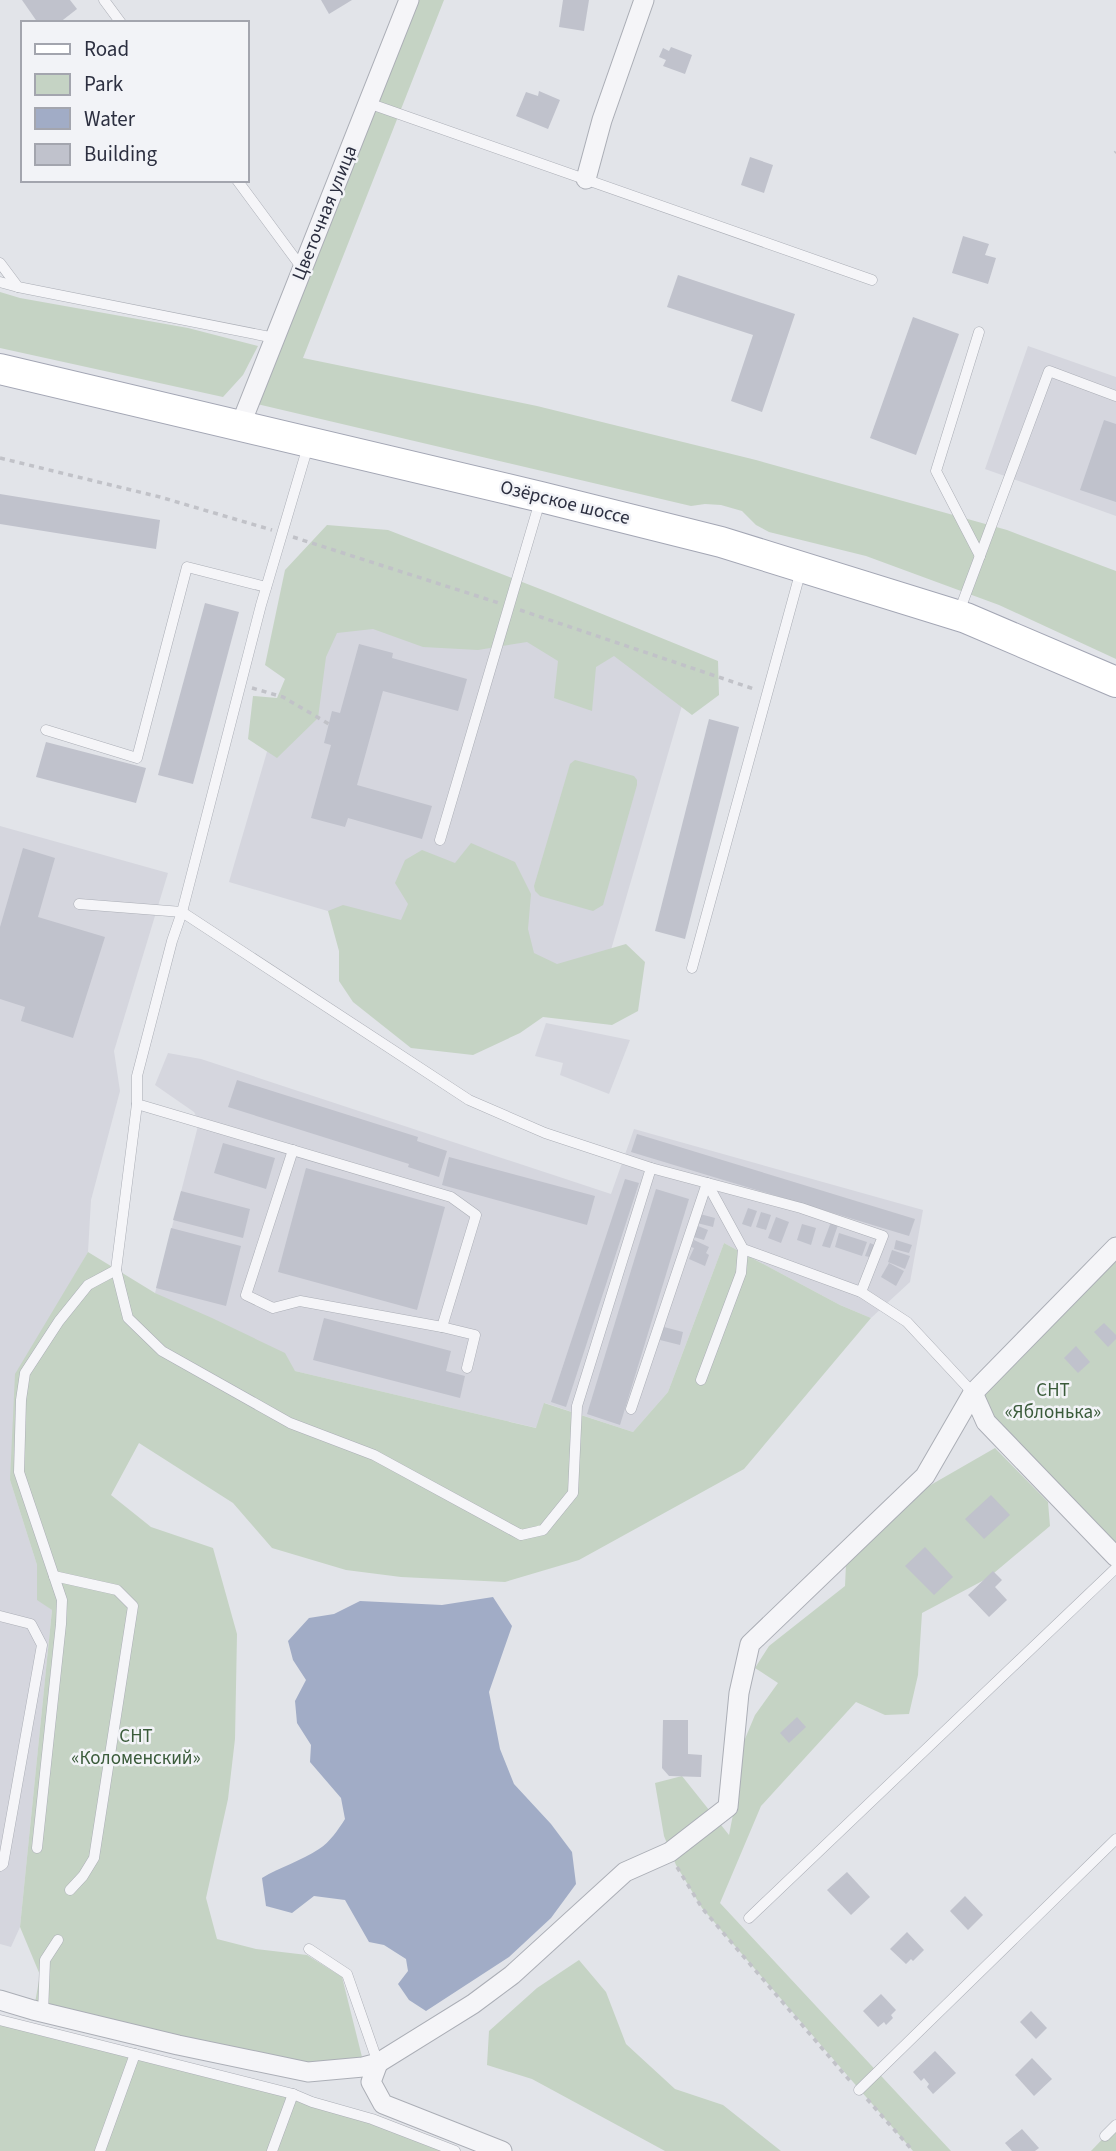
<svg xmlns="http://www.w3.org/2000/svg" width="1116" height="2151" viewBox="0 0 1116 2151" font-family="'Source Sans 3',sans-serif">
	<rect width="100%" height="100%" fill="#e2e4e9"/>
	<g fill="#d5d6de">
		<polygon points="1028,346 1116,377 1116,516 985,469"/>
		<polygon points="320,570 690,678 599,991 229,882"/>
		<polygon points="0,826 168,873 114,1051 120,1091 91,1200 88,1252 59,1304 10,1480 37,1565 37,1599 52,1610 20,1927 11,1947 0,1944"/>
		<polygon points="546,1023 630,1040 609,1094 560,1075 563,1063 535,1056"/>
		<polygon points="168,1053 201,1059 611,1194 634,1129 923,1210 910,1282 871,1318 840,1305 724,1243 668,1392 633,1432 545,1403 537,1428 295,1371 155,1293 199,1122 194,1112 155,1085"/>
	</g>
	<g fill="#c5d3c4">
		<polygon points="413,0 444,0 303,358 537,406 756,460 1007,530 1116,571 1116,659 999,605 866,556 769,532 756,525 742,511 721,505 705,504 691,506 257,404"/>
		<polygon points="0,292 20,298 188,328 258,346 243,375 223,397 0,348"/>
		<polygon points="327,525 388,530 553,594 718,661 719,695 692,715 614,656 596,667 592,711 554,698 558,661 527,642 478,650 423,647 373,629 337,633 326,657 318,718 277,758 248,739 253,696 277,698 285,679 265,665 285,570"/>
		<polygon points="575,760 634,776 637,780 637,785 603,905 593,911 540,896 535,891 534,886 570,764"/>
		<polygon points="471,843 515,862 531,894 528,929 534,953 557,964 626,944 645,962 638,1011 612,1025 543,1017 520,1033 473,1055 411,1048 353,1002 339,981 339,951 328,911 343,905 401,920 408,904 395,883 405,860 422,850 455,863"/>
		<polygon points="724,1243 840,1305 871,1318 744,1469 579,1560 505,1582 401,1577 346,1570 272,1548 233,1503 139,1443 111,1495 151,1527 213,1548 237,1634 235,1739 228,1799 206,1898 217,1939 256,1949 307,1955 342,1977 363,2061 294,2066 35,2003 40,1975 20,1927 52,1610 37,1600 37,1565 10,1480 15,1374 88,1252 155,1293 212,1318 285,1353 295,1371 536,1428 544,1403 633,1432 668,1392"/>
		<polygon points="1116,1247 1116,1557 973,1393"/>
		<polygon points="995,1448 1048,1502 1050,1526 988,1578 922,1613 918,1675 909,1714 885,1715 856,1702 761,1806 720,1903 951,2151 913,2151 702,1908 676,1865 664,1836 655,1783 682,1776 729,1835 736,1799 742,1746 755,1715 778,1683 755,1668 769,1646 845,1586 846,1564 922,1490"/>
		<polygon points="579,1960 606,1992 626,2044 675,2089 723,2105 781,2151 665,2151 532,2079 487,2065 489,2031 537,1988"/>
		<polygon points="0,2020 293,2094 455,2151 0,2151"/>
		<polygon points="1116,2125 1116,2151 1091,2151"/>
	</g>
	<path fill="#a1acc6" d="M493,1597L512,1626L489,1692L500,1749L514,1784L551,1824L572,1852L576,1884L551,1918L509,1957L426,2011L409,2000L398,1984L408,1971L406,1959L384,1945L369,1942L345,1900L314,1896L292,1913L266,1906L262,1878C280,1867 301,1861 319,1849C330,1842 338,1830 345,1819L341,1798L310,1762L311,1745L297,1723L295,1701L306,1680L293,1660L288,1641L309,1618L334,1614L360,1601L442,1605Z"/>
	<g fill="#c0c2cc">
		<polygon points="22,0 70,0 77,9 59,23 38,23"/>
		<polygon points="321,0 352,0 329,14"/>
		<polygon points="563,0 589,0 584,31 559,27"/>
		<polygon points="671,47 692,55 685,74 663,66 666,60 659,57 663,48 669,51"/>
		<polygon points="539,91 560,100 548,129 516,116 526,92 538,96"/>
		<polygon points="750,157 773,165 764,193 741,185"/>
		<polygon points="963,236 989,244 985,255 996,258 988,284 952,273"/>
		<polygon points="678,275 795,314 762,412 731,401 753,335 667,307"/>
		<polygon points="913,317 959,334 916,455 870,438"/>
		<polygon points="1104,420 1116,424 1116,502 1080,490"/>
		<polygon points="0,494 160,520 156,549 0,524"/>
		<polygon points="205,603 239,612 193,784 158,775"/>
		<polygon points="359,644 393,653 392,658 467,679 458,711 383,691 357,785 432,806 422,839 348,818 345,827 311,818 331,745 324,743 332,711 340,713"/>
		<polygon points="709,719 739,727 685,939 655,931"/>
		<polygon points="46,742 146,768 136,803 36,777"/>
		<polygon points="23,848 55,858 38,917 105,937 73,1038 21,1021 25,1007 0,999 0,927"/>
		<polygon points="237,1080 418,1137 417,1141 447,1151 439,1177 408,1167 409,1164 228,1107"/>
		<polygon points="637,1134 915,1219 909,1236 631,1152"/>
		<polygon points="223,1143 275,1158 266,1189 214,1173"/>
		<polygon points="449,1157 595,1196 587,1225 442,1185"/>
		<polygon points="306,1168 445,1207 417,1310 278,1272"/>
		<polygon points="625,1179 639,1183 566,1407 551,1402"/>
		<polygon points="656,1189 689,1199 620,1425 587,1414"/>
		<polygon points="181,1191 250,1209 243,1238 173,1220"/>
		<polygon points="748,1208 757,1211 751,1227 742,1224"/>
		<polygon points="761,1212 771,1215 766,1230 756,1227"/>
		<polygon points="700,1214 715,1218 713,1227 697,1223"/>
		<polygon points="776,1217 789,1222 781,1243 768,1238"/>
		<polygon points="831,1222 838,1225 830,1248 822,1246"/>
		<polygon points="802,1224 816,1228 811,1245 797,1240"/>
		<polygon points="698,1226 708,1230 704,1240 694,1237"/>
		<polygon points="171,1228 241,1246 226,1306 156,1288"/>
		<polygon points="839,1233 867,1242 862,1256 835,1247"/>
		<polygon points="694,1240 709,1247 706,1253 709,1255 705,1266 689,1259 694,1248 691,1247"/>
		<polygon points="896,1240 912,1245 909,1253 894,1249"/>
		<polygon points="870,1243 877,1246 873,1258 865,1256"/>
		<polygon points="892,1250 910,1256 905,1269 888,1262"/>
		<polygon points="889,1263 904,1271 896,1286 881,1277"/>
		<polygon points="324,1318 451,1351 446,1371 465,1376 460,1398 313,1360"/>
		<polygon points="1104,1323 1116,1335 1116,1339 1108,1347 1094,1332"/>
		<polygon points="664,1327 683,1332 680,1345 660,1340"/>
		<polygon points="1076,1346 1090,1362 1078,1373 1064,1358"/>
		<polygon points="991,1495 1010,1515 984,1539 965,1519"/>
		<polygon points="925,1547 953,1577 934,1595 905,1566"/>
		<polygon points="993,1571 1002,1580 995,1587 1007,1600 989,1617 968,1595"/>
		<polygon points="797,1717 806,1727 789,1743 780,1733"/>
		<polygon points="663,1720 688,1720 688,1754 702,1755 701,1777 669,1776 662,1768"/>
		<polygon points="847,1872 870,1897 851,1915 827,1890"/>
		<polygon points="965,1896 983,1915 968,1930 950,1911"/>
		<polygon points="907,1932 924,1950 913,1961 911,1959 906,1964 890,1949"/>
		<polygon points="881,1994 896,2010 891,2015 893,2018 886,2025 884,2022 878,2027 863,2011"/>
		<polygon points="1031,2011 1047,2028 1036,2039 1020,2022"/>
		<polygon points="935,2051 956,2073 933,2094 927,2087 929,2084 924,2078 921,2081 913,2072"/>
		<polygon points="1032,2058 1052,2079 1034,2096 1015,2075"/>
		<polygon points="1022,2129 1039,2148 1035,2151 1012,2151 1005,2143"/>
	</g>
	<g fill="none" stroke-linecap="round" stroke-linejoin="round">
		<g stroke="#abaeb6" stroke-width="11">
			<g id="lane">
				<polyline points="104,0 121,23"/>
				<polyline points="368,103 872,280"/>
				<polyline points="237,180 302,268"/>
				<polyline points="0,263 18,287 275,338"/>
				<polyline points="0,282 18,287"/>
				<polyline points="979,332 936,471 980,556"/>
				<polyline points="308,446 261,605 182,912 172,941 137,1076 137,1104 451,1197 476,1215 442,1327 475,1335 467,1368"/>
				<polyline points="959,612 1049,371 1116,396"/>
				<polyline points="46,730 137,758 187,567 266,587"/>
				<polyline points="440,840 540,501"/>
				<polyline points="79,904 182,912 469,1100 545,1133 651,1168 801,1208 883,1236 861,1292"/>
				<polyline points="692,968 801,570"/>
				<polyline points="137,1104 116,1270 128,1318 162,1351 290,1423 374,1455 521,1535 543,1530 573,1493 577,1406 651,1168"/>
				<polyline points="293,1150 246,1295 273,1308 300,1301 442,1327"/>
				<polyline points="707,1183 743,1249 861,1292 907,1322 973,1393"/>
				<polyline points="701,1380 741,1273 743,1249"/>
				<polyline points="631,1409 707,1183"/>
				<polyline points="54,1576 117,1590 133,1606 94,1858 83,1876 70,1890"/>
				<polyline points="0,1616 31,1624 42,1645 3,1864 0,1866"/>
				<polyline points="37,1848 61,1624 62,1600 19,1472 21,1400 25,1373 59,1321 88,1285 116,1270"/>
				<polyline points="749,1918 1116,1568"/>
				<polyline points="309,1949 347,1974 378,2063"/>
				<polyline points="43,2013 45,1960 58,1940"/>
				<polyline points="0,2020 293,2094 312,2102 372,2119 455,2151"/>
				<polyline points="859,2090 1116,1839"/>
				<polyline points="1105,2136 1116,2125"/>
				<polyline points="100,2151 135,2054"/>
				<polyline points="272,2151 293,2094"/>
			</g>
		</g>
		<g stroke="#abaeb6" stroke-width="21">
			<g id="street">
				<polyline points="586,179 602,120 644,0"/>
				<polyline points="240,426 409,0"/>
				<polyline points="973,1393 986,1422 1116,1557"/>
				<polyline points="0,2000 33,2010 178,2045 308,2072 363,2067 378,2063 473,2004 512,1975 625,1872 670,1852 728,1807 739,1693 750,1644 925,1476 973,1393 1116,1247"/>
				<polyline points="378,2063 371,2082 383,2104 502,2151"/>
			</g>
		</g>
		<g stroke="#a3a6b4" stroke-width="32">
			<polyline id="primary" points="0,369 541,497 721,542 966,618 1116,682"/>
		</g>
		<g stroke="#c1c2c8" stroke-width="3.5" stroke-dasharray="5 5" stroke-linecap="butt">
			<polyline points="1115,153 1116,152"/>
			<polyline points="0,458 160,497 272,530"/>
			<polyline points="293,537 499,603"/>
			<polyline points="520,610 754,689"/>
			<polyline points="252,688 283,697 329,724"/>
			<polyline points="677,1867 702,1908 850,2081"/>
			<polyline points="867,2099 913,2151"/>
		</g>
		<use href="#lane" stroke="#f5f5f8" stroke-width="10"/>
		<use href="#street" stroke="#f5f5f8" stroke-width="19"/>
		<use href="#primary" stroke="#fff" stroke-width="30"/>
	</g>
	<g text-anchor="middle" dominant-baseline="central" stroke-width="5" stroke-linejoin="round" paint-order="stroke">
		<g font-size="19" fill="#2c2f40" stroke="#f2f3f7">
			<text transform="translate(325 213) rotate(-68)">Цветочная улица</text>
			<text transform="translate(565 503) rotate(14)">Озёрское шоссе</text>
		</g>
		<g font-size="19" fill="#3a5b3a" stroke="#f2f3f7">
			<text x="1053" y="1390">СНТ<tspan x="1053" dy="22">«Яблонька»</tspan></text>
			<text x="136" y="1736">СНТ<tspan x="136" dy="22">«Коломенский»</tspan></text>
		</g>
	</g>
	<rect x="21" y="21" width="228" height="161" fill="#f2f3f7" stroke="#a3a5ae" stroke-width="2"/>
	<rect x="35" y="44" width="35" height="10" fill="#ffffff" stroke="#a3a5ae" stroke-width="2"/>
	<text x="84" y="56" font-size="21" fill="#2c2f40">Road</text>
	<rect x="35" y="74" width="35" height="21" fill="#c5d3c4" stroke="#a3a5ae" stroke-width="2"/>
	<text x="84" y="91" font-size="21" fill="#2c2f40">Park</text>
	<rect x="35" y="108" width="35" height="21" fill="#a1acc6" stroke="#a3a5ae" stroke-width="2"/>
	<text x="84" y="126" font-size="21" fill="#2c2f40">Water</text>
	<rect x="35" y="144" width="35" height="21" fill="#c0c2cc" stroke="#a3a5ae" stroke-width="2"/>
	<text x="84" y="161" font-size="21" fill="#2c2f40">Building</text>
</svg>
